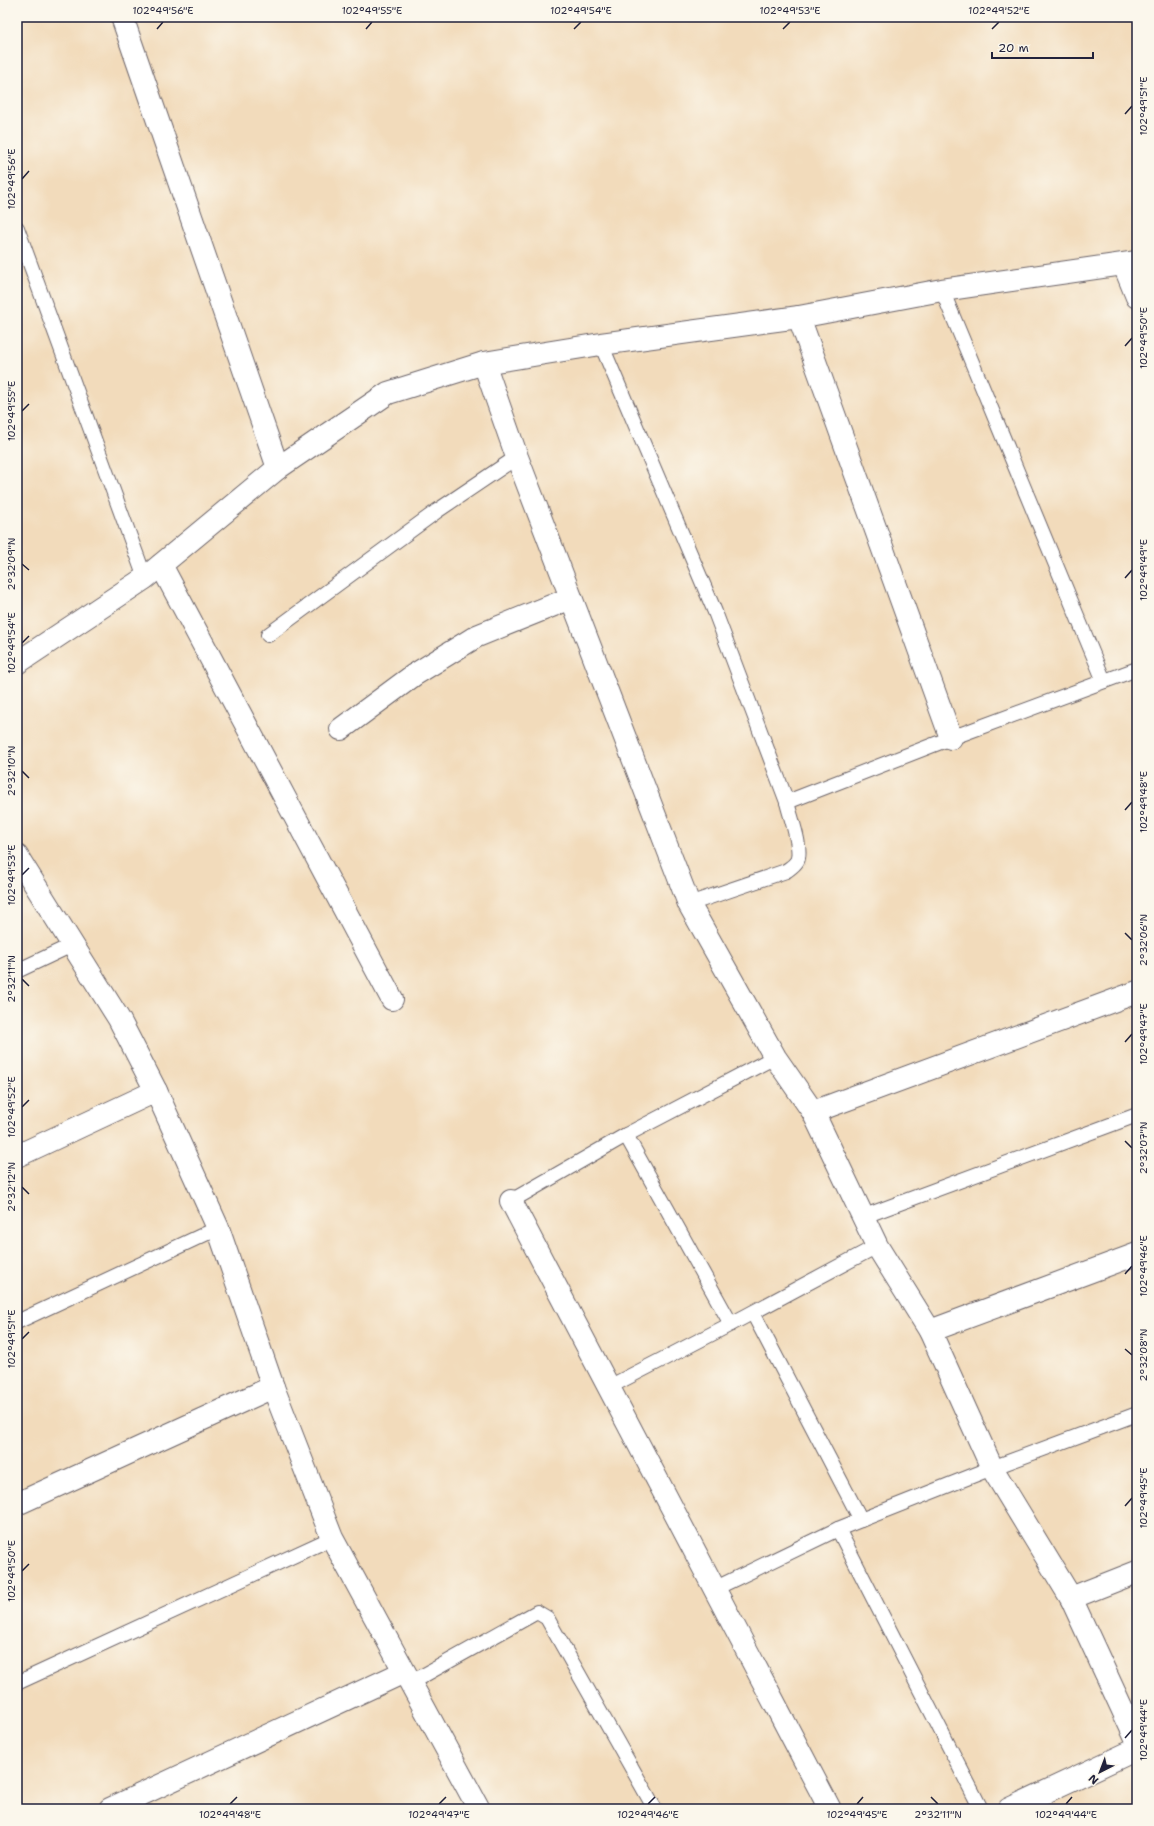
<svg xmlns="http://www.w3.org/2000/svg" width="1154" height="1826" viewBox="0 0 1154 1826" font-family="'Shantell Sans',sans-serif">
	<rect width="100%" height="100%" fill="#fbf7ec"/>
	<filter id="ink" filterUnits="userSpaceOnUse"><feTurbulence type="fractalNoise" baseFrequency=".025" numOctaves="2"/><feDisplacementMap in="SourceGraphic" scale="8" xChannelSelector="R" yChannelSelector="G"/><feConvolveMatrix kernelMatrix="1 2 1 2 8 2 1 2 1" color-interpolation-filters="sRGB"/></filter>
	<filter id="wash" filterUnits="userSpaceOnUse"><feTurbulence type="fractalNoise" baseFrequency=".012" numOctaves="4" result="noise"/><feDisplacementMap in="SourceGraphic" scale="16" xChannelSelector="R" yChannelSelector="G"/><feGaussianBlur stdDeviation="0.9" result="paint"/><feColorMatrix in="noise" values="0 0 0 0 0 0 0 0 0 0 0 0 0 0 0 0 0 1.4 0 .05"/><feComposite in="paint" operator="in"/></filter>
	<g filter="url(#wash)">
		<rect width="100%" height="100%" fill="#f2dbbb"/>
	</g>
	<g filter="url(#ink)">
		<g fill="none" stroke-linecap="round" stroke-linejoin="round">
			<g stroke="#6b6368" stroke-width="16">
				<g id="service">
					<polyline points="17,228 145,578"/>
					<polyline points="942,290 1104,681"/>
					<polyline points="601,344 715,612 787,802"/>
					<polyline points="268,635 437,511 517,457"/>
					<path d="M689,904L786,871C790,868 794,866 797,861C803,849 790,816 787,802L951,738L1137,669"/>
					<polyline points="17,971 72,945"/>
					<polyline points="626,1135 731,1324"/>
					<polyline points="511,1201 626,1135 775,1057"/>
					<polyline points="862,1217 1137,1115"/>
					<polyline points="753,1313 861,1520"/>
					<polyline points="17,1322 218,1228"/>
					<polyline points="609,1387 731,1324 877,1246"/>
					<polyline points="838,1529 981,1809"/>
					<polyline points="714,1589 838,1529 992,1468 1137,1414"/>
					<polyline points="17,1683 332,1538"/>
					<polyline points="410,1683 537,1612 547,1618 655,1809"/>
				</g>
			</g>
			<g stroke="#6b6368" stroke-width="24">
				<g id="minor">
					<polyline points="122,17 278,468"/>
					<polyline points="1124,265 1137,297"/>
					<polyline points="799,317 951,738"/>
					<polyline points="484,363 517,457 689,904 775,1057 813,1112 877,1246 930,1331 992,1468 1071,1598 1137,1741"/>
					<polyline points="161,565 392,999"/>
					<polyline points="17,663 145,578 278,468 388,393 484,363 601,344 799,317 942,290 1137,262"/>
					<polyline points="341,729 414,675 477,636 571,598"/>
					<polyline points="17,856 119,1019 156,1091 218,1228 273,1387 332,1538 479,1809"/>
					<polyline points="813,1112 1137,992"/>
					<polyline points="17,1156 156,1091"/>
					<polyline points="511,1201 830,1809"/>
					<polyline points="930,1331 1137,1254"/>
					<polyline points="17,1504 273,1387"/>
					<polyline points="1071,1598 1137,1572"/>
					<polyline points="110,1809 404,1672"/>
					<polyline points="1009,1809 1137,1749"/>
				</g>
			</g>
			<use href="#service" stroke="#fff" stroke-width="14"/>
			<use href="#minor" stroke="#fff" stroke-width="22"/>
		</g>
	</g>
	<path fill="none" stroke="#22223b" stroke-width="1.5" d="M157,29L163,22M366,29L372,22M574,29L581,22M783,29L790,22M992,29L999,22M1125,114L1132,106M22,179L29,171M1125,346L1132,338M22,411L29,404M22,564L29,570M1125,578L1132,570M22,643L29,636M22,771L29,778M1125,810L1132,802M22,875L29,868M1125,933L1132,940M22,979L29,986M1125,1042L1132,1034M22,1107L29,1100M1125,1141L1132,1148M22,1187L29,1194M1125,1274L1132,1266M22,1339L29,1332M1125,1349L1132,1355M1125,1506L1132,1498M22,1571L29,1564M1125,1738L1132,1730M931,1797L938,1804M230,1804L237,1797M439,1804L446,1797M648,1804L655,1797M857,1804L863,1797M1066,1804L1072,1797"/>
	<rect width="1154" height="1826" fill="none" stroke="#fbf7ec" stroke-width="44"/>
	<g transform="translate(1100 1772) rotate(222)" stroke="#fbf7ec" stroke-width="3" paint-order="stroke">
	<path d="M0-3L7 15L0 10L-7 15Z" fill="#22223b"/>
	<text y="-6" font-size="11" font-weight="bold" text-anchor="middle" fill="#22223b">N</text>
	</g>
	<path d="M992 52v6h101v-6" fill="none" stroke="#22223b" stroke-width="2"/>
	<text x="998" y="52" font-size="12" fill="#22223b" stroke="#fbf7ec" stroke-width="3" paint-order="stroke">20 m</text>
	<rect x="22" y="22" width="1110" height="1782" fill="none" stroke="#22223b" stroke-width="1.5"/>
	<g font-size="10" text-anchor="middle" fill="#22223b">
		<text x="163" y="14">102°49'56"E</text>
		<text x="372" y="14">102°49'55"E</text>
		<text x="581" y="14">102°49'54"E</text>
		<text x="790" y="14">102°49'53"E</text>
		<text x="999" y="14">102°49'52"E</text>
		<text transform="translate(1143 106) rotate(-90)" y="4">102°49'51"E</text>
		<text transform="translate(11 179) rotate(-90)" y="4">102°49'56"E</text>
		<text transform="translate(1143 338) rotate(-90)" y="4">102°49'50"E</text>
		<text transform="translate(11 411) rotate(-90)" y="4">102°49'55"E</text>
		<text transform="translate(11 564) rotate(-90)" y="4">2°32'09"N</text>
		<text transform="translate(1143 570) rotate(-90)" y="4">102°49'49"E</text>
		<text transform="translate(11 643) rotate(-90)" y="4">102°49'54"E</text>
		<text transform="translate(11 771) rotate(-90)" y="4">2°32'10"N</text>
		<text transform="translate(1143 802) rotate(-90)" y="4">102°49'48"E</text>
		<text transform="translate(11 875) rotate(-90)" y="4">102°49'53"E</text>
		<text transform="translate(1143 940) rotate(-90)" y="4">2°32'06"N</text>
		<text transform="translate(11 979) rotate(-90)" y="4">2°32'11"N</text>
		<text transform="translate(1143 1034) rotate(-90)" y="4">102°49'47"E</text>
		<text transform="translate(11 1107) rotate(-90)" y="4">102°49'52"E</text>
		<text transform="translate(1143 1148) rotate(-90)" y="4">2°32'07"N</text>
		<text transform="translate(11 1187) rotate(-90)" y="4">2°32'12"N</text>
		<text transform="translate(1143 1266) rotate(-90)" y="4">102°49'46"E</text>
		<text transform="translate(11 1339) rotate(-90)" y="4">102°49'51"E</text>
		<text transform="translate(1143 1355) rotate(-90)" y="4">2°32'08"N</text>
		<text transform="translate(1143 1498) rotate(-90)" y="4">102°49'45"E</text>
		<text transform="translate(11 1571) rotate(-90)" y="4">102°49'50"E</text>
		<text transform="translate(1143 1730) rotate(-90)" y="4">102°49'44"E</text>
		<text x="230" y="1818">102°49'48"E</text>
		<text x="439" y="1818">102°49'47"E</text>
		<text x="648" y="1818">102°49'46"E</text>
		<text x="857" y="1818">102°49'45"E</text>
		<text x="938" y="1818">2°32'11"N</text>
		<text x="1066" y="1818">102°49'44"E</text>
	</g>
</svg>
